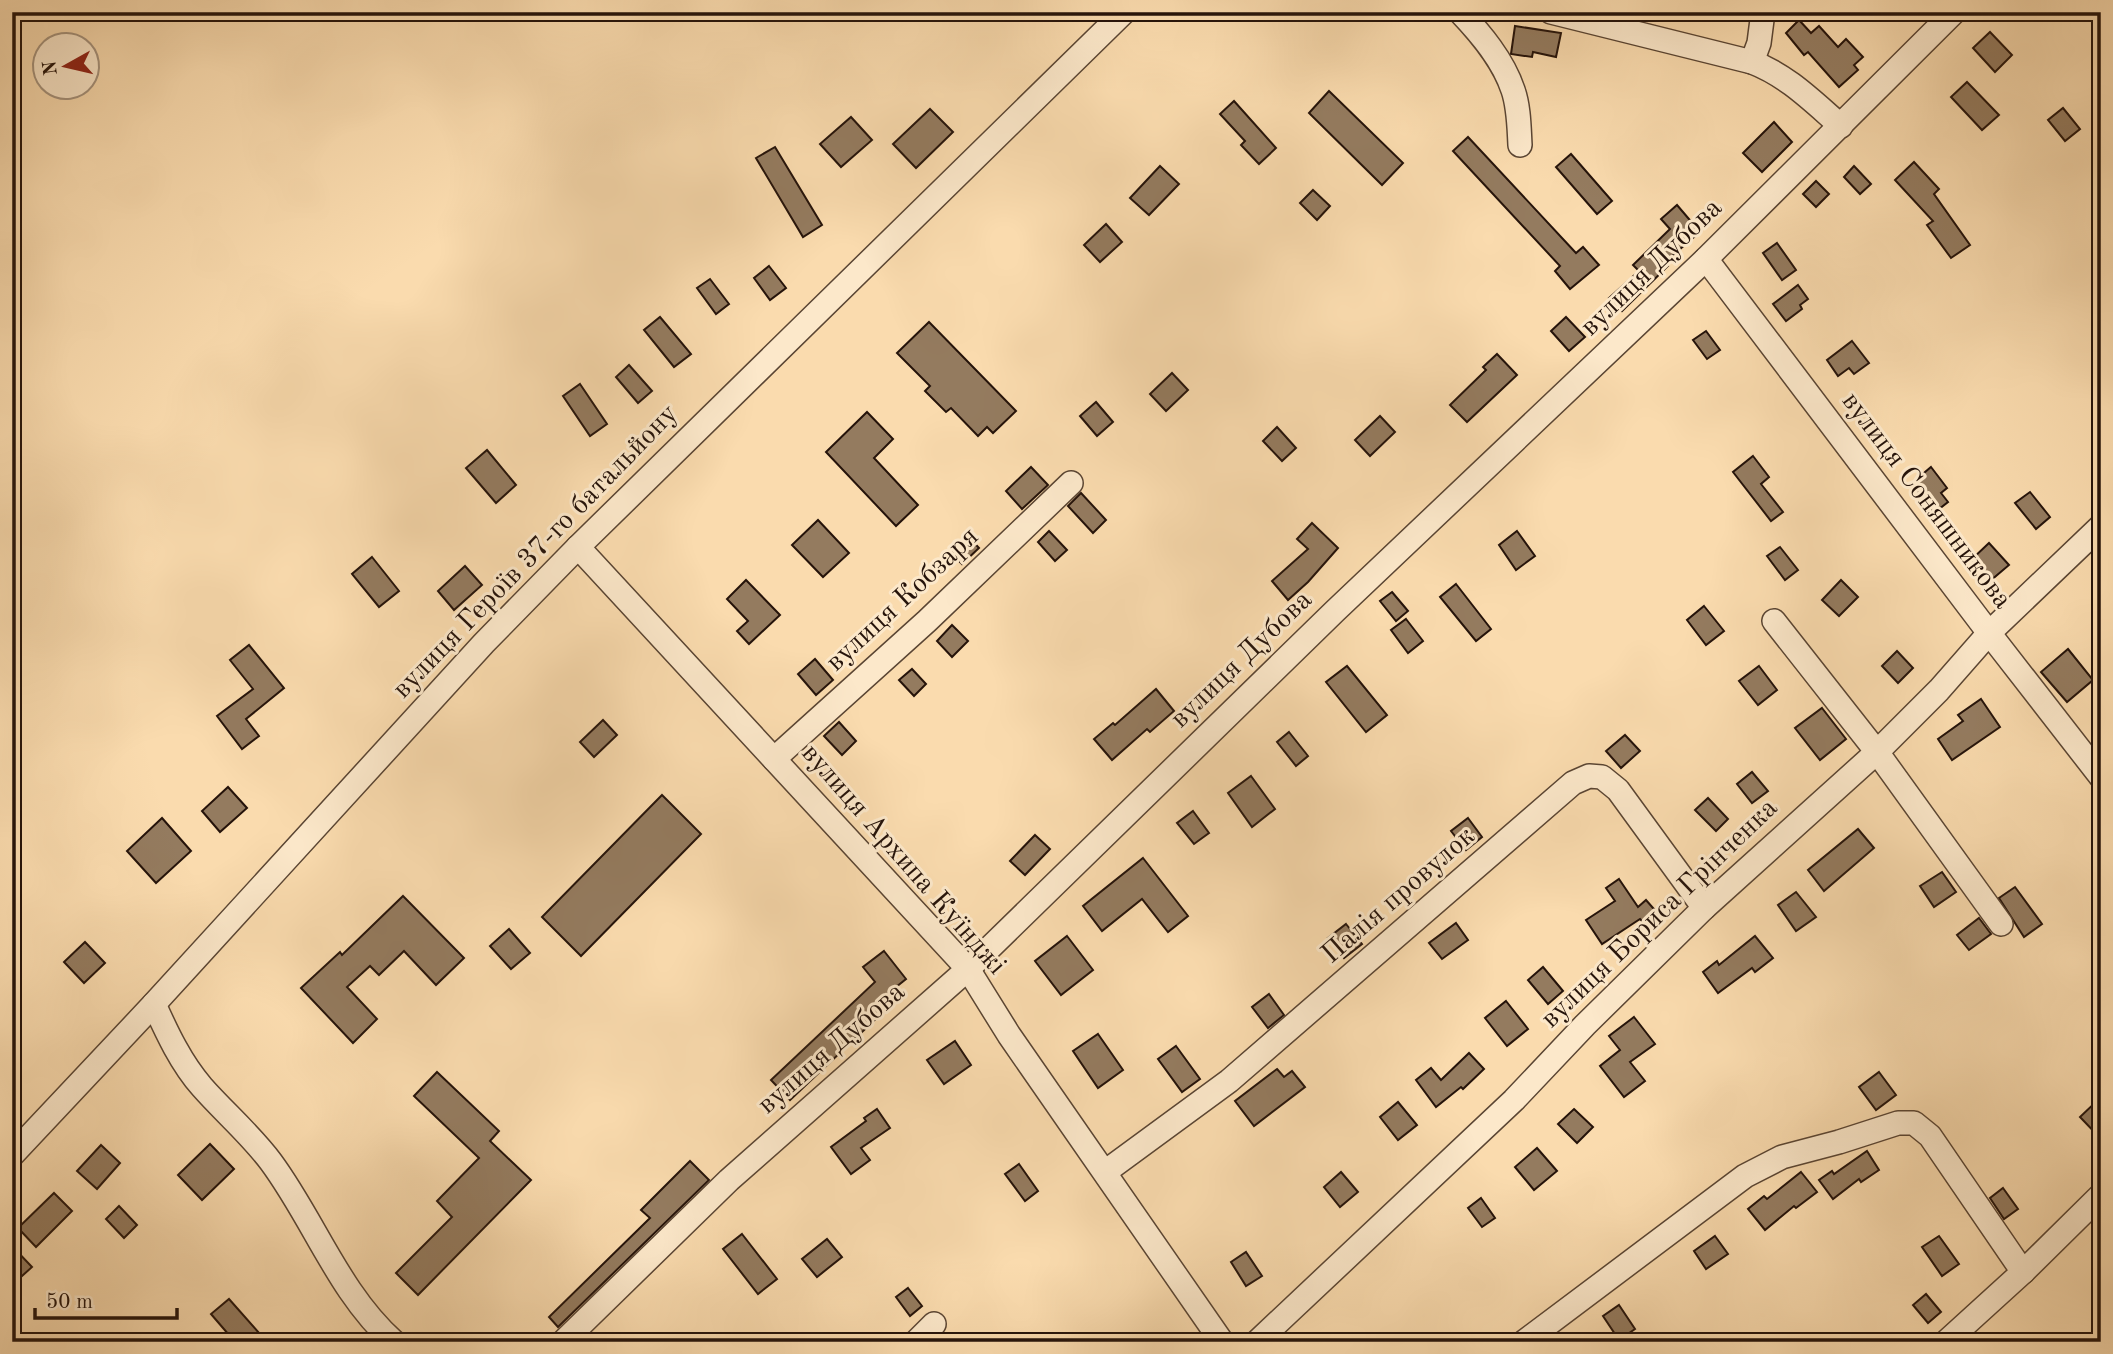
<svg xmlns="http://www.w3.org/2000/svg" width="2113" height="1354" viewBox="0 0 2113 1354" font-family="'Old Standard TT',serif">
	<rect width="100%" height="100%" fill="#fadbae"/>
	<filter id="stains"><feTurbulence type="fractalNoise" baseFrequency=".00286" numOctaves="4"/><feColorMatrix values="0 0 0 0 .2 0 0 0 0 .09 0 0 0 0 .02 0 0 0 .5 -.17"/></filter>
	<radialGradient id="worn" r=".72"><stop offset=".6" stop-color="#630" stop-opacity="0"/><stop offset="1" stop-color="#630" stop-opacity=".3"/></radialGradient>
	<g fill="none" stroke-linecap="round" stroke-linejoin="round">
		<polyline stroke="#7a624b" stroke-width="5" points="12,19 18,12"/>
	</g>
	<g fill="#947b5f" stroke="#25130a" stroke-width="2">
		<polygon points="1799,20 1811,33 1819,26 1838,47 1846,39 1863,57 1854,65 1858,70 1839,87 1808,52 1804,55 1786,33"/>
		<polygon points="1515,26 1561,33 1556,57 1533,52 1532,57 1511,54"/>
		<polygon points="1990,32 2012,55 1995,72 1973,48"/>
		<polygon points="1967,82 1999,115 1982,130 1951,97"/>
		<polygon points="1329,91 1403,163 1382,185 1309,113"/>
		<polygon points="1234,101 1276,148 1259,164 1241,145 1245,141 1220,114"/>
		<polygon points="2063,108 2080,129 2065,141 2048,120"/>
		<polygon points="930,109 953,132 916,168 893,144"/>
		<polygon points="851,117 872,140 841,167 820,144"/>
		<polygon points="1774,122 1792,142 1762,172 1743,153"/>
		<polygon points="1468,137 1576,253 1583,247 1599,265 1570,289 1555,271 1560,266 1453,151"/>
		<polygon points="775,147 822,225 803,237 756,158"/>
		<polygon points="1571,154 1612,201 1597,214 1556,167"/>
		<polygon points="1914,162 1939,189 1934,194 1970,245 1951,258 1927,225 1933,221 1895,180"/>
		<polygon points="1160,166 1179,184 1149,215 1130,198"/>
		<polygon points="1854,166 1871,184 1860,194 1844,177"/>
		<polygon points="1816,181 1829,194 1816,207 1803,194"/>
		<polygon points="1313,190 1330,206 1317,220 1300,203"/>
		<polygon points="1677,205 1700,232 1665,262 1668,266 1622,311 1609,298 1639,271 1633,265 1670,229 1661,219"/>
		<polygon points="1106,224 1122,242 1100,262 1084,245"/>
		<polygon points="1777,243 1796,270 1782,280 1763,253"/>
		<polygon points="769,266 786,288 770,300 754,278"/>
		<polygon points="710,279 729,304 716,314 697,288"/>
		<polygon points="1798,285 1808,299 1800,305 1802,309 1786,321 1773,304"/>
		<polygon points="660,317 691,354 674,367 644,330"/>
		<polygon points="1566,317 1585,337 1569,351 1551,331"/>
		<polygon points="929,322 1016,411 993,433 987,427 978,436 951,408 946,412 925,391 930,386 897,353"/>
		<polygon points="1706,331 1720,350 1707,359 1693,340"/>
		<polygon points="1852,341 1869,363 1854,374 1849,368 1838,376 1827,360"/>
		<polygon points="1497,354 1517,375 1467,422 1450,405 1486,370 1483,367"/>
		<polygon points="629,365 652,391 638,403 616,377"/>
		<polygon points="1172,373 1188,390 1166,411 1150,394"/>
		<polygon points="580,384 607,424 590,436 563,396"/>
		<polygon points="1096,402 1113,422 1097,436 1080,416"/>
		<polygon points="867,412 893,439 874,458 918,505 896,526 826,452"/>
		<polygon points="1380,416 1395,432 1370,456 1355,440"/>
		<polygon points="1277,427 1296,448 1282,461 1263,441"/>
		<polygon points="487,450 516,485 496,503 466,468"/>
		<polygon points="1753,456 1769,477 1761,484 1783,512 1771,521 1733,472"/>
		<polygon points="1031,467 1048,485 1022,509 1006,491"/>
		<polygon points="1931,467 1947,488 1941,493 1948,502 1934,513 1911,484"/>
		<polygon points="2030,492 2050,517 2036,529 2015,503"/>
		<polygon points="1081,493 1106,520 1093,533 1068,506"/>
		<polygon points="818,520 849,553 823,577 792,545"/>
		<polygon points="1312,523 1338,548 1308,582 1288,600 1272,581 1308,549 1297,539"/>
		<polygon points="1049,531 1067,550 1055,561 1038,542"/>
		<polygon points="1517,531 1535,556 1516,570 1499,545"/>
		<polygon points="967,535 979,548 962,564 950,552"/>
		<polygon points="1989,543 2009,565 1990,581 1971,560"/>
		<polygon points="1780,547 1798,570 1785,580 1767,556"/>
		<polygon points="372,557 399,591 379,607 352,574"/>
		<polygon points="465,566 482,585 454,610 438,591"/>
		<polygon points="746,580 780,615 749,644 737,631 748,621 727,599"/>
		<polygon points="1841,580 1858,597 1839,616 1822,600"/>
		<polygon points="1456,584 1491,629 1476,641 1440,597"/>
		<polygon points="1392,592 1408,611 1396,621 1380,601"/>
		<polygon points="1704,606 1724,631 1706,645 1687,620"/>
		<polygon points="1406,619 1423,641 1408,653 1391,630"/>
		<polygon points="952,625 968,641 952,657 937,641"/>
		<polygon points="249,645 284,688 246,719 259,736 242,749 217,716 253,689 230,660"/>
		<polygon points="2068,649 2093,680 2067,702 2041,672"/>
		<polygon points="1897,651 1913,668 1898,683 1882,666"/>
		<polygon points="815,659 833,680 816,695 798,674"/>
		<polygon points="1347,666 1387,715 1366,732 1326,682"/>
		<polygon points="1759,666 1777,690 1758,705 1739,681"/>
		<polygon points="912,669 926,684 914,696 899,680"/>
		<polygon points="1156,689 1174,711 1150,732 1147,729 1112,760 1094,739 1113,723 1115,725"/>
		<polygon points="1981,699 2000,727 1952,760 1938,739 1963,721 1958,715"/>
		<polygon points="1822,708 1846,739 1820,760 1795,728"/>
		<polygon points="603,720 617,735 594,757 580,742"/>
		<polygon points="839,722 856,741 842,755 824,736"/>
		<polygon points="1289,732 1308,756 1296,766 1277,742"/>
		<polygon points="1625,735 1640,751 1621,768 1606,751"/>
		<polygon points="1752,772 1768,791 1752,803 1737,784"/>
		<polygon points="1251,776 1275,809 1252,827 1228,793"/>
		<polygon points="228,787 247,808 220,832 202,811"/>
		<polygon points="662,795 701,834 581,956 542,917"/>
		<polygon points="1708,798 1728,819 1716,831 1695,810"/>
		<polygon points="1193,811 1209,833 1194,844 1177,823"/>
		<polygon points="162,818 191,851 156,883 127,851"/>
		<polygon points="1468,818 1482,837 1466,850 1451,831"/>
		<polygon points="1858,829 1874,848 1824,891 1808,870"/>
		<polygon points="1035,835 1050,849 1025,875 1010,861"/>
		<polygon points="1143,858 1188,916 1168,932 1142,899 1102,931 1083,906"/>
		<polygon points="1942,872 1956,892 1934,907 1920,886"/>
		<polygon points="1619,879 1638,907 1646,900 1660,916 1648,927 1640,919 1602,944 1586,920 1615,901 1606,888"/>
		<polygon points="2015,887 2042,924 2024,937 1999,898"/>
		<polygon points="1796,892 1816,917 1796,931 1778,905"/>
		<polygon points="403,896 464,958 436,985 404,951 379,975 370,966 347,987 377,1019 353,1043 301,988 340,952 342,955"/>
		<polygon points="1979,918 1991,934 1969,950 1957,935"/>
		<polygon points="1456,923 1468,940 1442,959 1429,943"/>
		<polygon points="1346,924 1362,944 1344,958 1328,938"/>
		<polygon points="509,929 530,953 511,969 490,946"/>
		<polygon points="1067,936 1093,970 1061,995 1035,961"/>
		<polygon points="1755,936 1773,958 1755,972 1752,968 1718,993 1703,972 1717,961 1719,965"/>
		<polygon points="85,942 105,963 84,983 64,962"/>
		<polygon points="884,951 906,979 871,1007 879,1016 790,1100 771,1080 875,982 863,967"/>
		<polygon points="1543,967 1563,991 1548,1004 1528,980"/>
		<polygon points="1269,994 1284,1015 1268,1028 1252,1007"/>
		<polygon points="1506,1001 1528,1029 1507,1046 1485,1018"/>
		<polygon points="1634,1017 1655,1044 1630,1062 1645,1081 1624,1097 1600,1066 1620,1050 1609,1036"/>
		<polygon points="1098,1034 1123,1070 1098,1088 1073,1051"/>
		<polygon points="955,1041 971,1065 944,1084 927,1060"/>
		<polygon points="1176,1046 1200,1079 1182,1092 1158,1059"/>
		<polygon points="1469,1053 1484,1069 1463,1089 1461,1087 1436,1107 1416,1080 1431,1068 1441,1080"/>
		<polygon points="1277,1069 1284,1077 1292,1071 1305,1087 1254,1126 1235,1101"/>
		<polygon points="437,1072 499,1131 490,1141 531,1180 418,1295 396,1273 452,1217 437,1201 479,1158 414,1096"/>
		<polygon points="1879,1072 1896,1095 1876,1110 1859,1087"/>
		<polygon points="2101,1097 2101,1139 2080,1117"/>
		<polygon points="1398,1102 1417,1125 1398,1140 1380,1117"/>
		<polygon points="877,1109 890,1128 861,1148 870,1160 851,1174 831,1147 866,1121 864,1118"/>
		<polygon points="1574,1109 1593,1127 1577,1143 1558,1124"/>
		<polygon points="210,1144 234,1169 202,1200 178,1175"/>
		<polygon points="101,1145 120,1163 97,1189 77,1171"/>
		<polygon points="1537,1148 1557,1171 1534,1190 1515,1167"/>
		<polygon points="1867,1151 1879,1170 1861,1182 1859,1179 1833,1199 1819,1180 1832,1171 1834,1174"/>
		<polygon points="690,1161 709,1180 558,1327 549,1317 650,1218 641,1210"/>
		<polygon points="1019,1164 1038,1191 1025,1201 1005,1174"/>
		<polygon points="1341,1172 1358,1192 1340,1207 1324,1187"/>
		<polygon points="1801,1172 1817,1192 1796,1208 1794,1206 1765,1230 1748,1209 1764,1196 1767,1199"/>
		<polygon points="2003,1188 2018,1209 2004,1219 1990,1198"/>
		<polygon points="54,1193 72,1211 36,1247 18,1228"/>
		<polygon points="1481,1198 1495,1218 1482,1227 1468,1208"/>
		<polygon points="119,1206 137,1225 124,1238 106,1219"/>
		<polygon points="742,1234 777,1279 758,1294 723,1249"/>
		<polygon points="1715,1236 1728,1254 1706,1269 1694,1251"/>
		<polygon points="1939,1236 1959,1264 1942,1276 1922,1247"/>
		<polygon points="827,1239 842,1257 817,1277 802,1259"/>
		<polygon points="12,1246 32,1267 12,1285"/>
		<polygon points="1246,1252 1262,1276 1246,1286 1231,1262"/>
		<polygon points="908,1288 922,1306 910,1316 896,1297"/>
		<polygon points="1926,1294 1941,1312 1928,1323 1913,1305"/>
		<polygon points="229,1299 267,1342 235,1342 211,1314"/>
		<polygon points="1619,1305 1635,1329 1619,1340 1603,1316"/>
	</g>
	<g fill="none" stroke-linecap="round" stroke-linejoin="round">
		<g stroke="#5a4533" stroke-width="26">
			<g id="minor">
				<path d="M1460,12C1481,34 1503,60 1513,90C1519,107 1519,127 1520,145"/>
				<path d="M1551,12L1752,62C1788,76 1812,101 1841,126"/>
				<polyline points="1752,62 1759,43 1763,12"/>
				<polyline points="1706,259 1989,633 2101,777"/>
				<polyline points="578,547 968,969 1009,1035 1222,1342"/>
				<polyline points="1774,621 1877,752 2001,924"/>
				<polyline points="774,759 927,621 1071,483"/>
				<path d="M154,1004C167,1033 181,1063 202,1087C224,1112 251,1135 271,1162C314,1220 339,1293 394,1342"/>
				<polyline points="12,1155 154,1004 484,643 578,547 1124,12"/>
				<polyline points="1105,1172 1229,1081 1573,783 1589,776 1602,777 1618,790 1704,908"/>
				<polyline points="563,1342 729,1180 968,969 1335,611 1706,259 1954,12"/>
				<polyline points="916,1342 934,1324"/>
				<polyline points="1257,1342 1514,1100 1585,1025 1704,908 1877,752 1939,690 1989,633 2101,526"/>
				<polyline points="1524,1342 1745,1176 1782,1157 1839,1142 1898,1123 1914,1123 1930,1136 2023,1272"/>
				<polyline points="1946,1342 2023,1272 2101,1195"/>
			</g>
		</g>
		<use href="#minor" stroke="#fce8ca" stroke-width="23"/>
	</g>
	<g text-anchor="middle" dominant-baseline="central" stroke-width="6" stroke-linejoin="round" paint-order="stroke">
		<g font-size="28" fill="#25130a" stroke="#fce8ca">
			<text transform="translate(1652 268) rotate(-44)">вулиця Дубова</text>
			<text transform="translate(1926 501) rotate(53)">вулиця Соняшникова</text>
			<text transform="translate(536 552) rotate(-46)">вулиця Героїв 37-го батальйону</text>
			<text transform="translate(903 600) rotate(-43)">вулиця Кобзаря</text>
			<text transform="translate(1242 660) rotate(-44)">вулиця Дубова</text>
			<text transform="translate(903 860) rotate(49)">вулиця Архипа Куїнджі</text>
			<text transform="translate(1399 896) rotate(-41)">Палія провулок</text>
			<text transform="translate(1660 914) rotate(-44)">вулиця Бориса Грінченка</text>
			<text transform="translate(832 1049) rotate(-41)">вулиця Дубова</text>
		</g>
	</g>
	<rect width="2113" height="1354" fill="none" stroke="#fadbae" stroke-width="42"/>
	<rect x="14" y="14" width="2085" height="1326" fill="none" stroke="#25130a" stroke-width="3.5"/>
	<rect x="21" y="21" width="2071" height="1312" fill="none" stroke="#25130a" stroke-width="2"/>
	<g transform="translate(66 66) rotate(262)"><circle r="33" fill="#fce8ca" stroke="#a6937d" stroke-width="2"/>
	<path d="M0-5L12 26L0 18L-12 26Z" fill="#8f2418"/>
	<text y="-10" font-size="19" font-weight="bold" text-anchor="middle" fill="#25130a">N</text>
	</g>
	<path d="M35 1308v10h142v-10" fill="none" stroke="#25130a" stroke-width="3.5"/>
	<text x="46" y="1308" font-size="21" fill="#25130a" stroke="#fce8ca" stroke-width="5" paint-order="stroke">50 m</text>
	<rect width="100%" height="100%" filter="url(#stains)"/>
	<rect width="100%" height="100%" fill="url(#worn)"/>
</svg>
